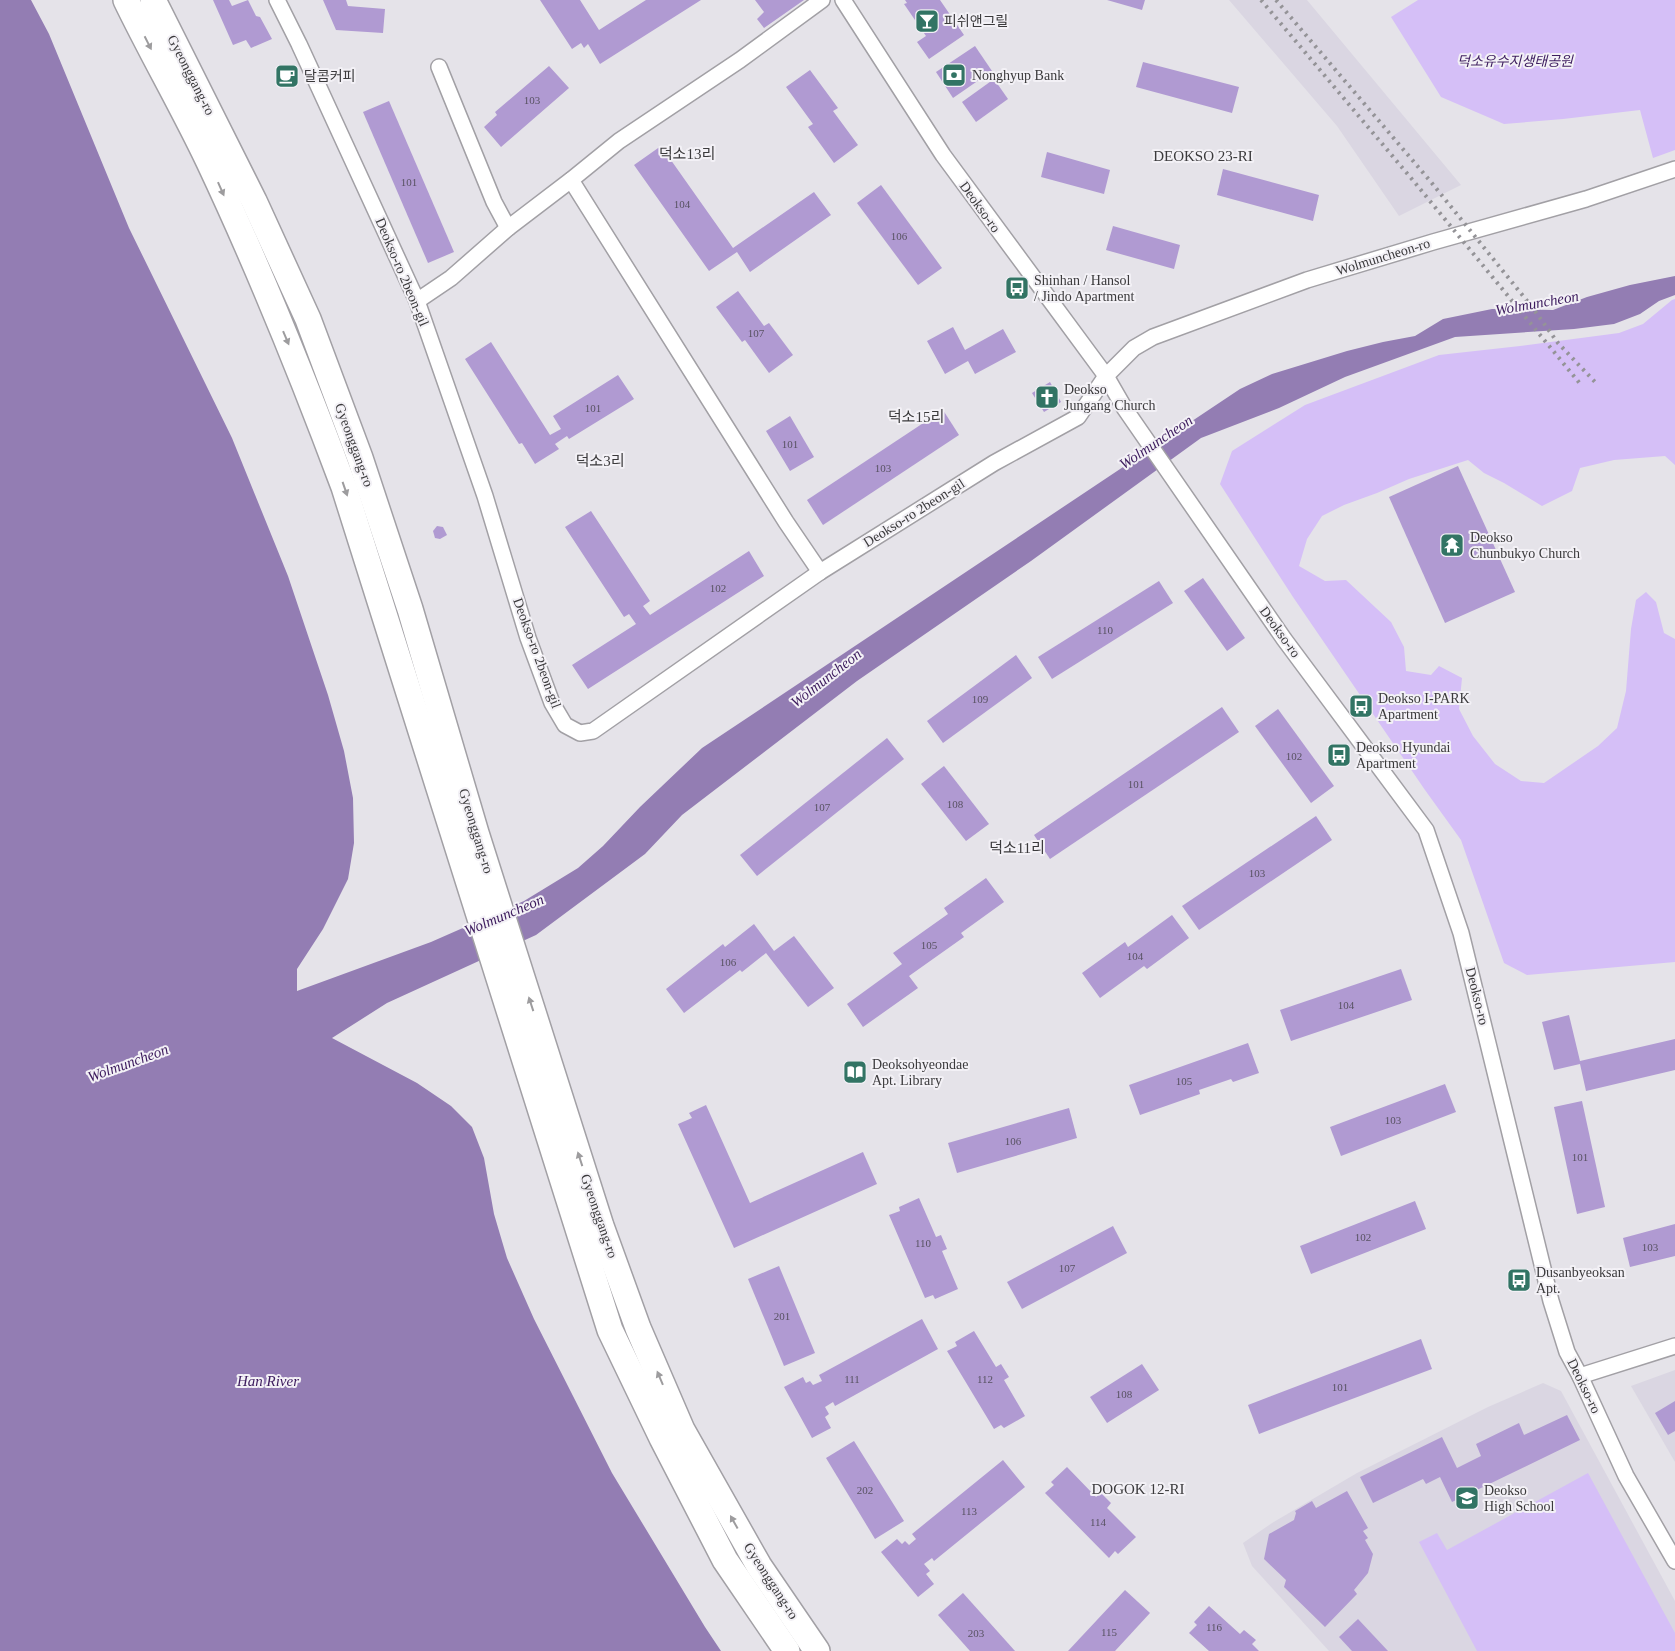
<svg xmlns="http://www.w3.org/2000/svg" width="1675" height="1651" viewBox="0 0 1675 1651" font-family="'Times New Roman','Noto Sans KR',serif">
	<rect width="100%" height="100%" fill="#e5e3e9"/>
	<g fill="#dad6e2">
		<polygon points="1229,0 1307,0 1461,185 1399,216 1337,126"/>
		<polygon points="1675,1370 1675,1462 1631,1386"/>
		<polygon points="1543,1383 1561,1391 1675,1601 1675,1651 1329,1651 1252,1566 1243,1543 1272,1523 1357,1473 1488,1407"/>
	</g>
	<g fill="#d5bff7">
		<polygon points="1418,0 1675,0 1675,150 1653,158 1640,110 1563,119 1504,124 1441,97 1391,17"/>
		<polygon points="1675,299 1675,465 1665,456 1614,460 1580,468 1572,491 1542,506 1504,483 1484,473 1468,460 1409,479 1377,493 1344,505 1322,516 1307,539 1299,566 1325,581 1346,580 1391,622 1404,647 1406,671 1431,675 1439,666 1462,678 1459,709 1473,736 1495,764 1521,781 1544,783 1598,746 1617,728 1626,691 1631,629 1636,600 1646,592 1656,602 1664,633 1675,639 1675,962 1527,975 1504,963 1461,840 1425,790 1293,597 1220,484 1232,451 1305,405 1439,355 1520,346 1619,333 1643,324 1672,300"/>
		<polygon points="1588,1473 1675,1633 1675,1651 1477,1651 1419,1542 1437,1533 1447,1550"/>
	</g>
	<polygon fill="#937db3" points="0,0 31,0 49,34 129,228 232,438 288,576 328,695 344,751 353,798 354,843 348,879 323,929 297,969 297,991 431,942 524,901 578,868 603,846 640,807 702,748 1240,389 1272,374 1347,351 1383,342 1415,336 1443,319 1492,309 1553,310 1587,297 1630,285 1675,276 1675,295 1659,301 1640,314 1614,324 1574,329 1455,337 1345,377 1279,408 1201,438 1031,561 857,681 682,815 645,854 536,935 387,1003 332,1038 417,1083 451,1106 472,1127 484,1158 494,1214 507,1258 534,1319 612,1473 705,1627 721,1651 0,1651"/>
	<g fill="#b09ad2">
		<polygon points="213,0 229,0 232,6 248,0 256,16 260,17 272,39 251,48 246,40 233,45"/>
		<polygon points="323,0 346,0 348,6 385,9 383,33 336,30"/>
		<polygon points="540,0 580,0 599,30 646,0 701,0 600,64 588,44 584,48 581,43 572,49"/>
		<polygon points="755,0 804,0 764,28 757,19 764,12"/>
		<polygon points="905,0 940,0 964,35 929,59 917,42 926,36 904,4 907,3"/>
		<polygon points="1107,0 1145,0 1142,10"/>
		<polygon points="975,46 992,71 953,98 936,72"/>
		<polygon points="1143,62 1239,87 1232,113 1136,87"/>
		<polygon points="549,66 569,88 501,147 484,127 497,115 495,112"/>
		<polygon points="810,70 838,108 833,111 858,145 834,163 808,127 813,124 786,87"/>
		<polygon points="994,79 1008,99 976,122 962,102"/>
		<polygon points="389,101 454,252 428,263 363,112"/>
		<polygon points="661,146 733,248 814,192 831,215 750,272 737,252 709,271 634,165"/>
		<polygon points="1047,152 1110,170 1104,194 1041,177"/>
		<polygon points="1223,169 1319,195 1313,221 1217,195"/>
		<polygon points="881,185 942,268 918,285 857,203"/>
		<polygon points="1113,226 1180,245 1174,269 1106,250"/>
		<polygon points="738,291 764,326 769,323 793,355 769,373 745,340 742,342 716,307"/>
		<polygon points="953,327 965,350 1003,329 1016,352 975,374 968,361 945,374 927,341"/>
		<polygon points="491,342 550,435 561,429 553,416 618,375 634,399 569,439 567,436 555,444 559,449 535,464 522,443 519,444 465,359"/>
		<polygon points="1050,382 1061,402 1044,412 1032,393"/>
		<polygon points="943,410 959,435 823,525 807,500"/>
		<polygon points="790,416 814,457 790,471 766,431"/>
		<polygon points="1458,466 1515,592 1445,623 1389,497"/>
		<polygon points="591,511 650,601 643,606 650,615 749,551 764,576 588,689 572,665 636,624 629,614 624,617 565,527"/>
		<polygon points="437,526 443,527 447,535 440,539 435,538 433,531"/>
		<polygon points="1203,578 1245,638 1227,651 1184,591"/>
		<polygon points="1159,581 1173,603 1052,679 1038,657"/>
		<polygon points="1016,655 1032,678 943,743 927,721"/>
		<polygon points="1222,707 1239,732 1050,859 1034,835"/>
		<polygon points="1278,709 1334,786 1311,803 1255,726"/>
		<polygon points="887,738 904,759 757,876 740,855"/>
		<polygon points="944,766 989,824 966,841 921,784"/>
		<polygon points="1316,816 1332,840 1199,930 1182,906"/>
		<polygon points="986,878 1004,902 961,933 964,937 909,976 918,988 863,1027 847,1004 902,964 893,953 948,914 944,908"/>
		<polygon points="1172,915 1189,938 1147,969 1144,966 1100,998 1082,973 1125,942 1128,947"/>
		<polygon points="754,924 774,951 794,936 834,988 808,1007 766,953 742,972 740,970 684,1013 666,989 723,944 725,947"/>
		<polygon points="1401,969 1412,1000 1291,1041 1280,1010"/>
		<polygon points="1569,1015 1580,1061 1675,1039 1675,1070 1586,1091 1580,1064 1554,1070 1542,1022"/>
		<polygon points="1248,1043 1259,1073 1233,1082 1231,1079 1199,1090 1200,1094 1140,1115 1129,1085"/>
		<polygon points="1445,1084 1456,1112 1341,1156 1330,1127"/>
		<polygon points="1582,1101 1605,1207 1577,1214 1554,1107"/>
		<polygon points="706,1105 750,1203 863,1152 877,1184 734,1248 678,1124 692,1118 689,1113"/>
		<polygon points="1069,1108 1077,1138 957,1173 948,1143"/>
		<polygon points="919,1198 936,1237 941,1235 947,1249 942,1251 958,1289 935,1299 933,1295 925,1298 889,1215 900,1211 899,1207"/>
		<polygon points="1415,1201 1426,1229 1311,1274 1300,1246"/>
		<polygon points="1675,1224 1675,1256 1630,1267 1623,1238"/>
		<polygon points="1113,1226 1127,1253 1022,1309 1007,1282"/>
		<polygon points="779,1266 815,1353 784,1366 748,1279"/>
		<polygon points="922,1319 938,1349 835,1406 833,1402 825,1407 829,1414 825,1417 831,1428 812,1438 784,1387 803,1377 806,1383 810,1381 813,1385 822,1381 819,1375"/>
		<polygon points="974,1331 996,1367 1001,1364 1009,1377 1004,1380 1025,1416 1004,1428 1001,1425 994,1429 947,1351 957,1346 955,1342"/>
		<polygon points="1421,1339 1432,1369 1259,1434 1248,1405"/>
		<polygon points="1142,1364 1159,1390 1107,1423 1090,1397"/>
		<polygon points="1675,1401 1675,1431 1668,1435 1655,1413"/>
		<polygon points="1567,1415 1580,1440 1452,1502 1440,1477 1426,1484 1423,1479 1373,1503 1360,1477 1442,1437 1457,1468 1481,1456 1476,1444 1519,1423 1524,1435"/>
		<polygon points="854,1441 904,1521 875,1539 826,1458"/>
		<polygon points="1003,1460 1025,1487 934,1561 932,1558 924,1564 930,1571 926,1574 934,1584 918,1597 881,1552 897,1539 902,1544 905,1541 909,1545 916,1539 912,1534"/>
		<polygon points="1067,1467 1096,1497 1101,1493 1111,1503 1107,1508 1136,1537 1118,1554 1115,1551 1109,1558 1045,1493 1054,1485 1051,1482"/>
		<polygon points="1347,1491 1368,1528 1363,1531 1368,1538 1365,1540 1373,1554 1368,1573 1354,1590 1357,1594 1325,1627 1284,1587 1286,1580 1264,1559 1269,1534 1294,1520 1296,1513 1295,1511 1312,1501 1316,1508"/>
		<polygon points="1125,1590 1150,1613 1115,1651 1068,1651"/>
		<polygon points="963,1593 1015,1651 970,1651 938,1615"/>
		<polygon points="1209,1606 1240,1634 1244,1630 1256,1640 1252,1644 1259,1651 1209,1651 1189,1633 1197,1625 1194,1622"/>
		<polygon points="1358,1619 1388,1651 1352,1651 1339,1637"/>
	</g>
	<g fill="none" stroke-linecap="round" stroke-linejoin="round">
		<g stroke="#a2a0a5" stroke-width="18">
			<g id="minor">
				<polyline points="277,0 299,44 417,301 485,496 528,638 552,703 565,725 580,733 593,731 820,572 994,463 1078,417 1106,376 1134,348 1153,337 1307,280 1433,242 1586,199 1675,169"/>
				<polyline points="843,0 943,155 1106,376 1125,409 1284,639 1426,830 1461,933 1551,1301 1567,1352 1580,1376 1626,1476 1675,1561"/>
				<polyline points="439,67 494,202 508,228"/>
				<polyline points="571,180 786,522 820,572"/>
				<polyline points="417,301 451,278 508,228 571,180 619,141 740,60 822,0"/>
				<polyline points="1580,1376 1675,1346"/>
			</g>
		</g>
		<g stroke="#a2a0a5" stroke-width="28">
			<g id="primary">
				<path d="M126,0C152,54 183,107 209,162C259,268 303,377 344,487L610,1330L662,1438L725,1560L787,1651"/>
				<polyline points="153,0 254,201 308,319 360,458 410,609 476,833 601,1226 638,1328 682,1430 759,1566 817,1651"/>
			</g>
		</g>
		<use href="#minor" stroke="#fff" stroke-width="15"/>
		<use href="#primary" stroke="#fff" stroke-width="25"/>
		<g stroke="#949397" stroke-width="4" stroke-dasharray="2.5 5" stroke-linecap="butt">
			<polyline points="1261,0 1416,184 1582,386"/>
			<polyline points="1276,0 1431,182 1532,307 1558,343 1595,382"/>
		</g>
	</g>
	<defs><path id="oneway-solid" d="M-6-.8H1V-3.2L6.5 0L1 3.2V.8H-6Z" transform="scale(1.25)"/></defs>
	<g fill="#9d9c9e">
		<use href="#oneway-solid" transform="translate(148 43) rotate(63)"/>
		<use href="#oneway-solid" transform="translate(221 189) rotate(66)"/>
		<use href="#oneway-solid" transform="translate(286 338) rotate(67)"/>
		<use href="#oneway-solid" transform="translate(345 489) rotate(71)"/>
		<use href="#oneway-solid" transform="translate(531 1004) rotate(-108)"/>
		<use href="#oneway-solid" transform="translate(580 1159) rotate(-108)"/>
		<use href="#oneway-solid" transform="translate(660 1378) rotate(-113)"/>
		<use href="#oneway-solid" transform="translate(734 1522) rotate(-119)"/>
	</g>
	<defs>
		<g id="bar-square" transform="scale(1.25)"><rect x="-9" y="-9" width="18" height="18" rx="4" fill="#327464" stroke="#f3f1f6"/><path d="M-6-5H6L.8 .8V4.5H3.5V6h-7V4.5H-.8V.8Z" fill="#fff"/></g>
		<g id="bank-square" transform="scale(1.25)"><rect x="-9" y="-9" width="18" height="18" rx="4" fill="#327464" stroke="#f3f1f6"/><path d="M-6-4H6V4H-6ZM0-2.3a2.3 2.3 0 1 0 0 4.6a2.3 2.3 0 1 0 0-4.6Z" fill="#fff"/></g>
		<g id="cafe-square" transform="scale(1.25)"><rect x="-9" y="-9" width="18" height="18" rx="4" fill="#327464" stroke="#f3f1f6"/><path d="M-5.5-4.5H6V0H3Q3 3.5 0 3.5H-2.5Q-5.5 3.5-5.5 0ZM3-3.2v2h1.7v-2ZM-6 4.5H4V6H-6Z" fill="#fff"/></g>
		<g id="bus-square" transform="scale(1.25)"><rect x="-9" y="-9" width="18" height="18" rx="4" fill="#327464" stroke="#f3f1f6"/><path d="M-5-6H5V4H4V6H2V4H-2V6H-4V4H-5ZM-3.5-4V0h7V-4ZM-3.5 1.2v1.5H-2V1.2ZM2 1.2v1.5H3.5V1.2Z" fill="#fff"/></g>
		<g id="church-square" transform="scale(1.25)"><rect x="-9" y="-9" width="18" height="18" rx="4" fill="#327464" stroke="#f3f1f6"/><path d="M-1.2-6h2.4v3.5h3.3v2.4h-3.3V6h-2.4V-.1h-3.3v-2.4h3.3Z" fill="#fff"/></g>
		<g id="temple-square" transform="scale(1.25)"><rect x="-9" y="-9" width="18" height="18" rx="4" fill="#327464" stroke="#f3f1f6"/><path d="M0-6L5-2H3V0L6.5 2.5H4V6H1.5V3h-3V6H-4V2.5H-6.5L-3 0V-2H-5Z" fill="#fff"/></g>
		<g id="library-square" transform="scale(1.25)"><rect x="-9" y="-9" width="18" height="18" rx="4" fill="#327464" stroke="#f3f1f6"/><path d="M-6-4Q-3-5.5-.7-3.5V5Q-3 3-6 4ZM6-4Q3-5.5 .7-3.5V5Q3 3 6 4Z" fill="#fff"/></g>
		<g id="school-square" transform="scale(1.25)"><rect x="-9" y="-9" width="18" height="18" rx="4" fill="#327464" stroke="#f3f1f6"/><path d="M0-5L7-2L0 1L-7-2ZM-4 1L0 2.5L4 1V4Q0 6-4 4Z" fill="#fff"/></g>
	</defs>
	<g fill-rule="evenodd">
		<use href="#bar-square" x="927" y="21"/>
		<use href="#bank-square" x="954" y="75"/>
		<use href="#cafe-square" x="287" y="76"/>
		<use href="#bus-square" x="1017" y="288"/>
		<use href="#church-square" x="1047" y="397"/>
		<use href="#temple-square" x="1452" y="545"/>
		<use href="#bus-square" x="1361" y="706"/>
		<use href="#bus-square" x="1339" y="755"/>
		<use href="#library-square" x="855" y="1072"/>
		<use href="#bus-square" x="1519" y="1280"/>
		<use href="#school-square" x="1467" y="1498"/>
	</g>
	<g text-anchor="middle" dominant-baseline="central" stroke-width="4" stroke-linejoin="round" paint-order="stroke">
		<g font-size="11" fill="#585262">
			<text x="532" y="100">103</text>
			<text x="409" y="182">101</text>
			<text x="682" y="204">104</text>
			<text x="899" y="236">106</text>
			<text x="756" y="333">107</text>
			<text x="593" y="408">101</text>
			<text x="790" y="444">101</text>
			<text x="883" y="468">103</text>
			<text x="718" y="588">102</text>
			<text x="1105" y="630">110</text>
			<text x="980" y="699">109</text>
			<text x="1294" y="756">102</text>
			<text x="1136" y="784">101</text>
			<text x="955" y="804">108</text>
			<text x="822" y="807">107</text>
			<text x="1257" y="873">103</text>
			<text x="929" y="945">105</text>
			<text x="1135" y="956">104</text>
			<text x="728" y="962">106</text>
			<text x="1346" y="1005">104</text>
			<text x="1184" y="1081">105</text>
			<text x="1393" y="1120">103</text>
			<text x="1013" y="1141">106</text>
			<text x="1580" y="1157">101</text>
			<text x="1363" y="1237">102</text>
			<text x="923" y="1243">110</text>
			<text x="1650" y="1247">103</text>
			<text x="1067" y="1268">107</text>
			<text x="782" y="1316">201</text>
			<text x="852" y="1379">111</text>
			<text x="985" y="1379">112</text>
			<text x="1340" y="1387">101</text>
			<text x="1124" y="1394">108</text>
			<text x="865" y="1490">202</text>
			<text x="969" y="1511">113</text>
			<text x="1098" y="1522">114</text>
			<text x="1214" y="1627">116</text>
			<text x="1109" y="1632">115</text>
			<text x="976" y="1633">203</text>
		</g>
		<g font-size="14" fill="#3b3a3c" stroke="#f3f1f6" text-anchor="start">
			<text x="944" y="21">피쉬앤그릴</text>
			<text x="972" y="75">Nonghyup Bank</text>
			<text x="304" y="76">달콤커피</text>
			<text x="1034" y="280">Shinhan / Hansol<tspan x="1034" dy="16">/ Jindo Apartment</tspan></text>
			<text x="1064" y="389">Deokso<tspan x="1064" dy="16">Jungang Church</tspan></text>
			<text x="1470" y="537">Deokso<tspan x="1470" dy="16">Chunbukyo Church</tspan></text>
			<text x="1378" y="698">Deokso I-PARK<tspan x="1378" dy="16">Apartment</tspan></text>
			<text x="1356" y="747">Deokso Hyundai<tspan x="1356" dy="16">Apartment</tspan></text>
			<text x="872" y="1064">Deoksohyeondae<tspan x="872" dy="16">Apt. Library</tspan></text>
			<text x="1536" y="1272">Dusanbyeoksan<tspan x="1536" dy="16">Apt.</tspan></text>
			<text x="1484" y="1490">Deokso<tspan x="1484" dy="16">High School</tspan></text>
		</g>
		<g font-size="14" font-style="italic" fill="#3c1c5e" stroke="#f3f1f6">
			<text x="1515" y="61">덕소유수지생태공원</text>
		</g>
		<g font-size="14" fill="#3b3a3c" stroke="#f3f1f6">
			<text transform="translate(191 75) rotate(63)">Gyeonggang-ro</text>
			<text transform="translate(980 207) rotate(54)">Deokso-ro</text>
			<text transform="translate(1383 257) rotate(-17)">Wolmuncheon-ro</text>
			<text transform="translate(402 272) rotate(67)">Deokso-ro 2beon-gil</text>
			<text transform="translate(354 445) rotate(70)">Gyeonggang-ro</text>
			<text transform="translate(914 513) rotate(-32)">Deokso-ro 2beon-gil</text>
			<text transform="translate(1280 632) rotate(54)">Deokso-ro</text>
			<text transform="translate(537 653) rotate(70)">Deokso-ro 2beon-gil</text>
			<text transform="translate(476 831) rotate(73)">Gyeonggang-ro</text>
			<text transform="translate(1477 996) rotate(76)">Deokso-ro</text>
			<text transform="translate(599 1216) rotate(71)">Gyeonggang-ro</text>
			<text transform="translate(1584 1386) rotate(64)">Deokso-ro</text>
			<text transform="translate(771 1581) rotate(57)">Gyeonggang-ro</text>
		</g>
		<g font-size="15" fill="#3b3a3c" stroke="#f3f1f6">
			<text x="687" y="154">덕소13리</text>
			<text x="1203" y="156">DEOKSO 23-RI</text>
			<text x="916" y="417">덕소15리</text>
			<text x="600" y="461">덕소3리</text>
			<text x="1017" y="848">덕소11리</text>
			<text x="1138" y="1489">DOGOK 12-RI</text>
		</g>
		<g font-size="15" font-style="italic" fill="#3c1b5d" stroke="#f3f1f6">
			<text transform="translate(1537 303) rotate(-10)">Wolmuncheon</text>
			<text transform="translate(1156 442) rotate(-34)">Wolmuncheon</text>
			<text transform="translate(826 678) rotate(-38)">Wolmuncheon</text>
			<text transform="translate(504 915) rotate(-23)">Wolmuncheon</text>
			<text transform="translate(128 1063) rotate(-20)">Wolmuncheon</text>
			<text x="268" y="1381">Han River</text>
		</g>
	</g>
</svg>
